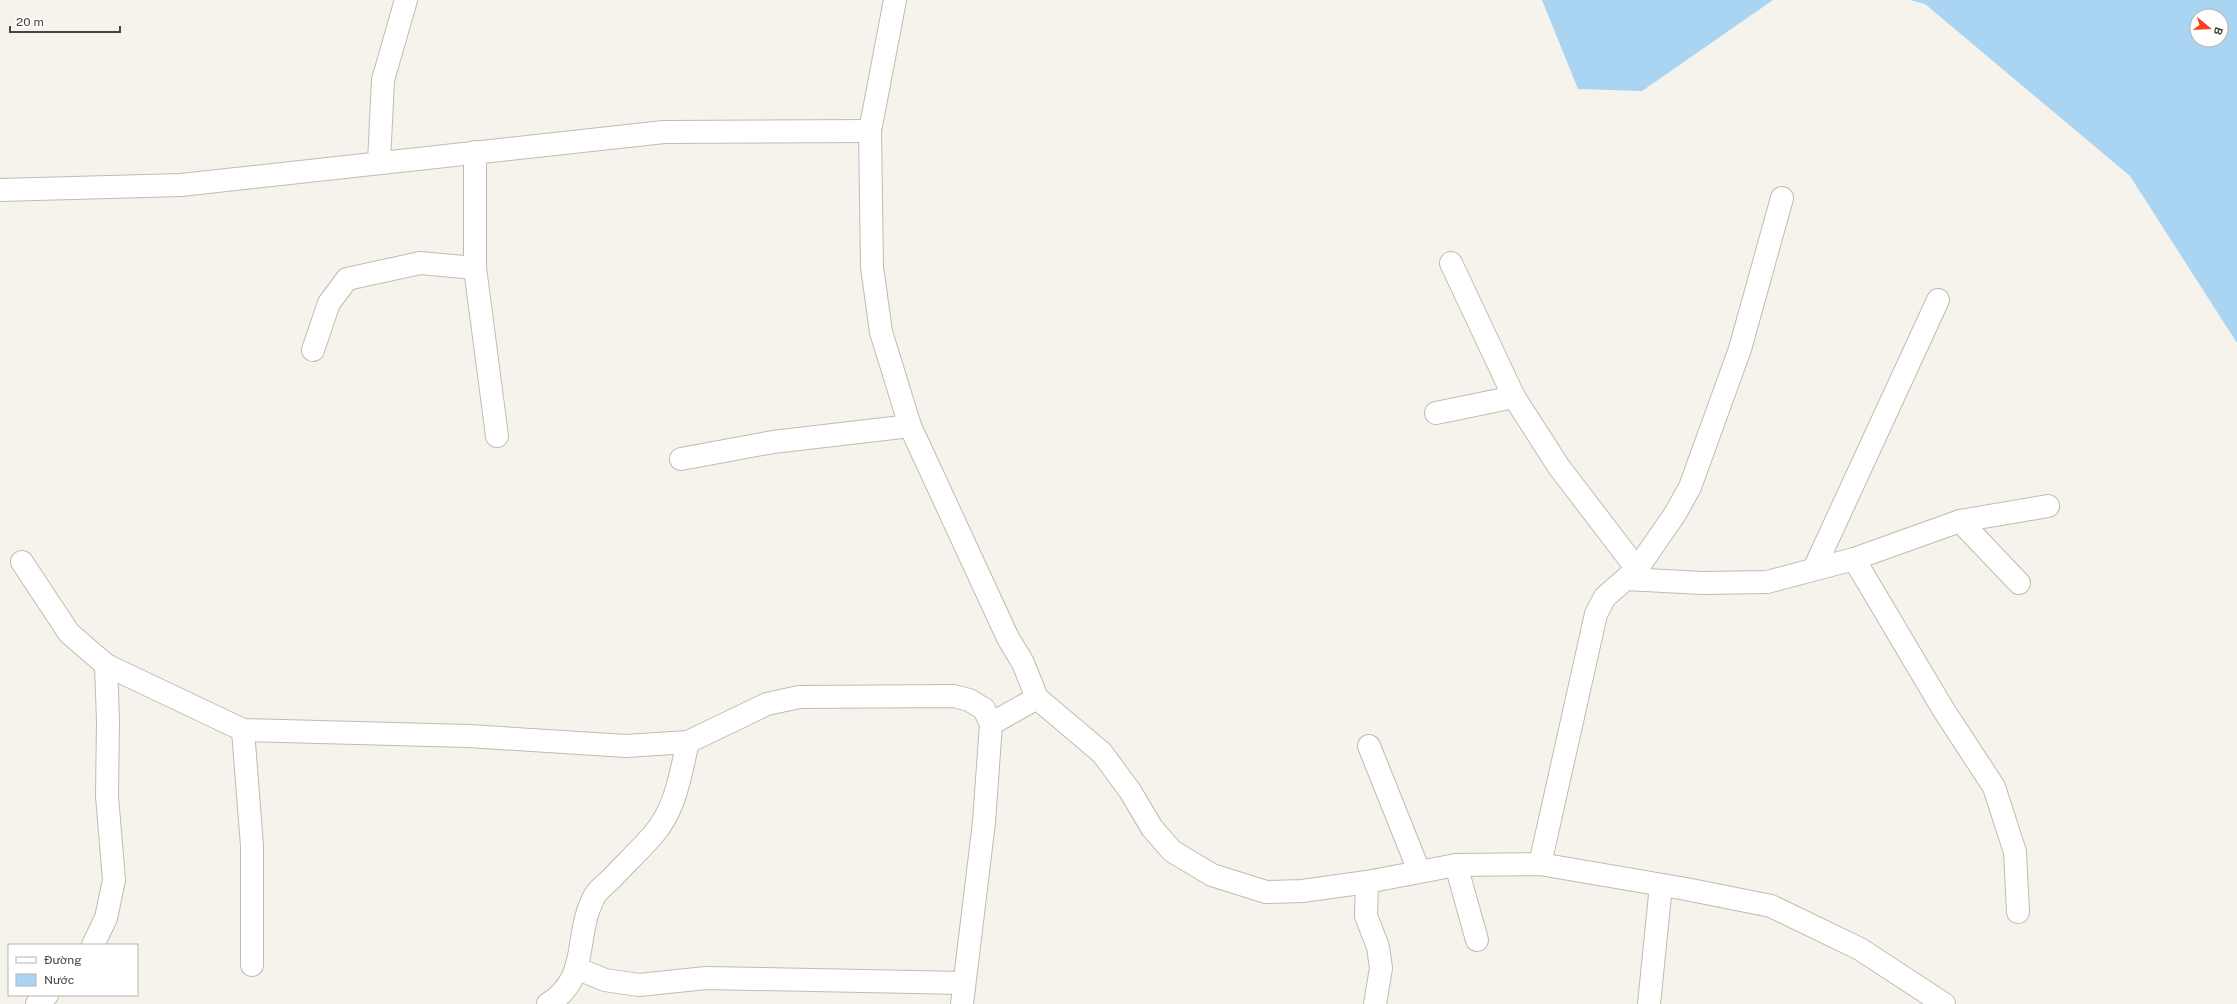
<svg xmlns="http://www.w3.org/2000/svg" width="2237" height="1004" viewBox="0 0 2237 1004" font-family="'Public Sans',sans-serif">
	<rect width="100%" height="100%" fill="#f6f3ec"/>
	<g fill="#a9d4f2" fill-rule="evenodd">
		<polygon points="1542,0 1773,0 1642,91 1578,89"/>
		<path d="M1910,0H2237V343L2130,176L1925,4ZM2197,16H2221V40H2197Z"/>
	</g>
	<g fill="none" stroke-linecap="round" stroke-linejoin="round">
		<g stroke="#c2bbae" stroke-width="24">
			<g id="minor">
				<polyline points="895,0 870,131 872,267 881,332 910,426 1008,638 1023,663 1037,698 1102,753 1130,791 1152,828 1172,851 1212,875 1266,892 1302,891 1367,882 1456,865 1540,864 1686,889 1771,906 1860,949 1944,1004"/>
				<polyline points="475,152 475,268 497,436"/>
				<polyline points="379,162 383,80 406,0"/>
				<polyline points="0,190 181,185 664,132 870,131"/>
				<polyline points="1451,263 1514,397 1559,467 1637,569"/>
				<polyline points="313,350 329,303 347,279 420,263 475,268"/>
				<polyline points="1436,413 1514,397"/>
				<polyline points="681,459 773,442 910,426"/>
				<polyline points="1960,521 2019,583"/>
				<polyline points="1854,559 1943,709 1994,787 2015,852 2018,912"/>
				<polyline points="22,562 69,633 106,665 243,730 469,736 626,746 688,742 767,704 799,697 954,696 969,700 984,709 991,724 984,822 962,1004"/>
				<polyline points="1814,569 1938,300"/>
				<polyline points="1626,579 1702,583 1767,582 1854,559 1960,521 2048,506"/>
				<polyline points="991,724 1037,698"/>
				<polyline points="243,730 252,846 252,965"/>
				<polyline points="1369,746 1419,871"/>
				<polyline points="1540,864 1596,614 1605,597 1637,569 1675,514 1690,487 1740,349 1782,198"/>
				<polyline points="1456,865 1477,940"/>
				<polyline points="1367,882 1366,916 1378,947 1381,968 1375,1004"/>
				<polyline points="93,945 106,918 114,880 107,796 108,721 106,665"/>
				<polyline points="576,968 605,980 639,985 706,978 964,983"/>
				<polyline points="37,1004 47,995"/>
				<path d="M548,1004C590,978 574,937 593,899C596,891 605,885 611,879C625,864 640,850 653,835C676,809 680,775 688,742"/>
				<polyline points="1649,1004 1661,885"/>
			</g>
		</g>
		<use href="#minor" stroke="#fff" stroke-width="22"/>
	</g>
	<rect x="8" y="944" width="130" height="52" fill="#ffffff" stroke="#b7b4b0"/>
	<rect x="16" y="957" width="20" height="6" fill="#ffffff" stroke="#b7b4b0"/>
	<text x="44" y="964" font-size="12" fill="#4b4439">Đường</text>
	<rect x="16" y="974" width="20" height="12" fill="#a9d4f2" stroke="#b7b4b0"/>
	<text x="44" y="984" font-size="12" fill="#4b4439">Nước</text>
	<g transform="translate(2209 28) rotate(108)"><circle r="19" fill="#ffffff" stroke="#b7b4b0"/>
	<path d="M0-3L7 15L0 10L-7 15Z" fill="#fc3f1d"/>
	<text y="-6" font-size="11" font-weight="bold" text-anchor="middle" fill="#4b4439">B</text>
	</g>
	<path d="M10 26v6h110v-6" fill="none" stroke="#4b4439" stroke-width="2"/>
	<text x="16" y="26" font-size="12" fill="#4b4439" stroke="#ffffff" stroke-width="3" paint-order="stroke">20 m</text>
</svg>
